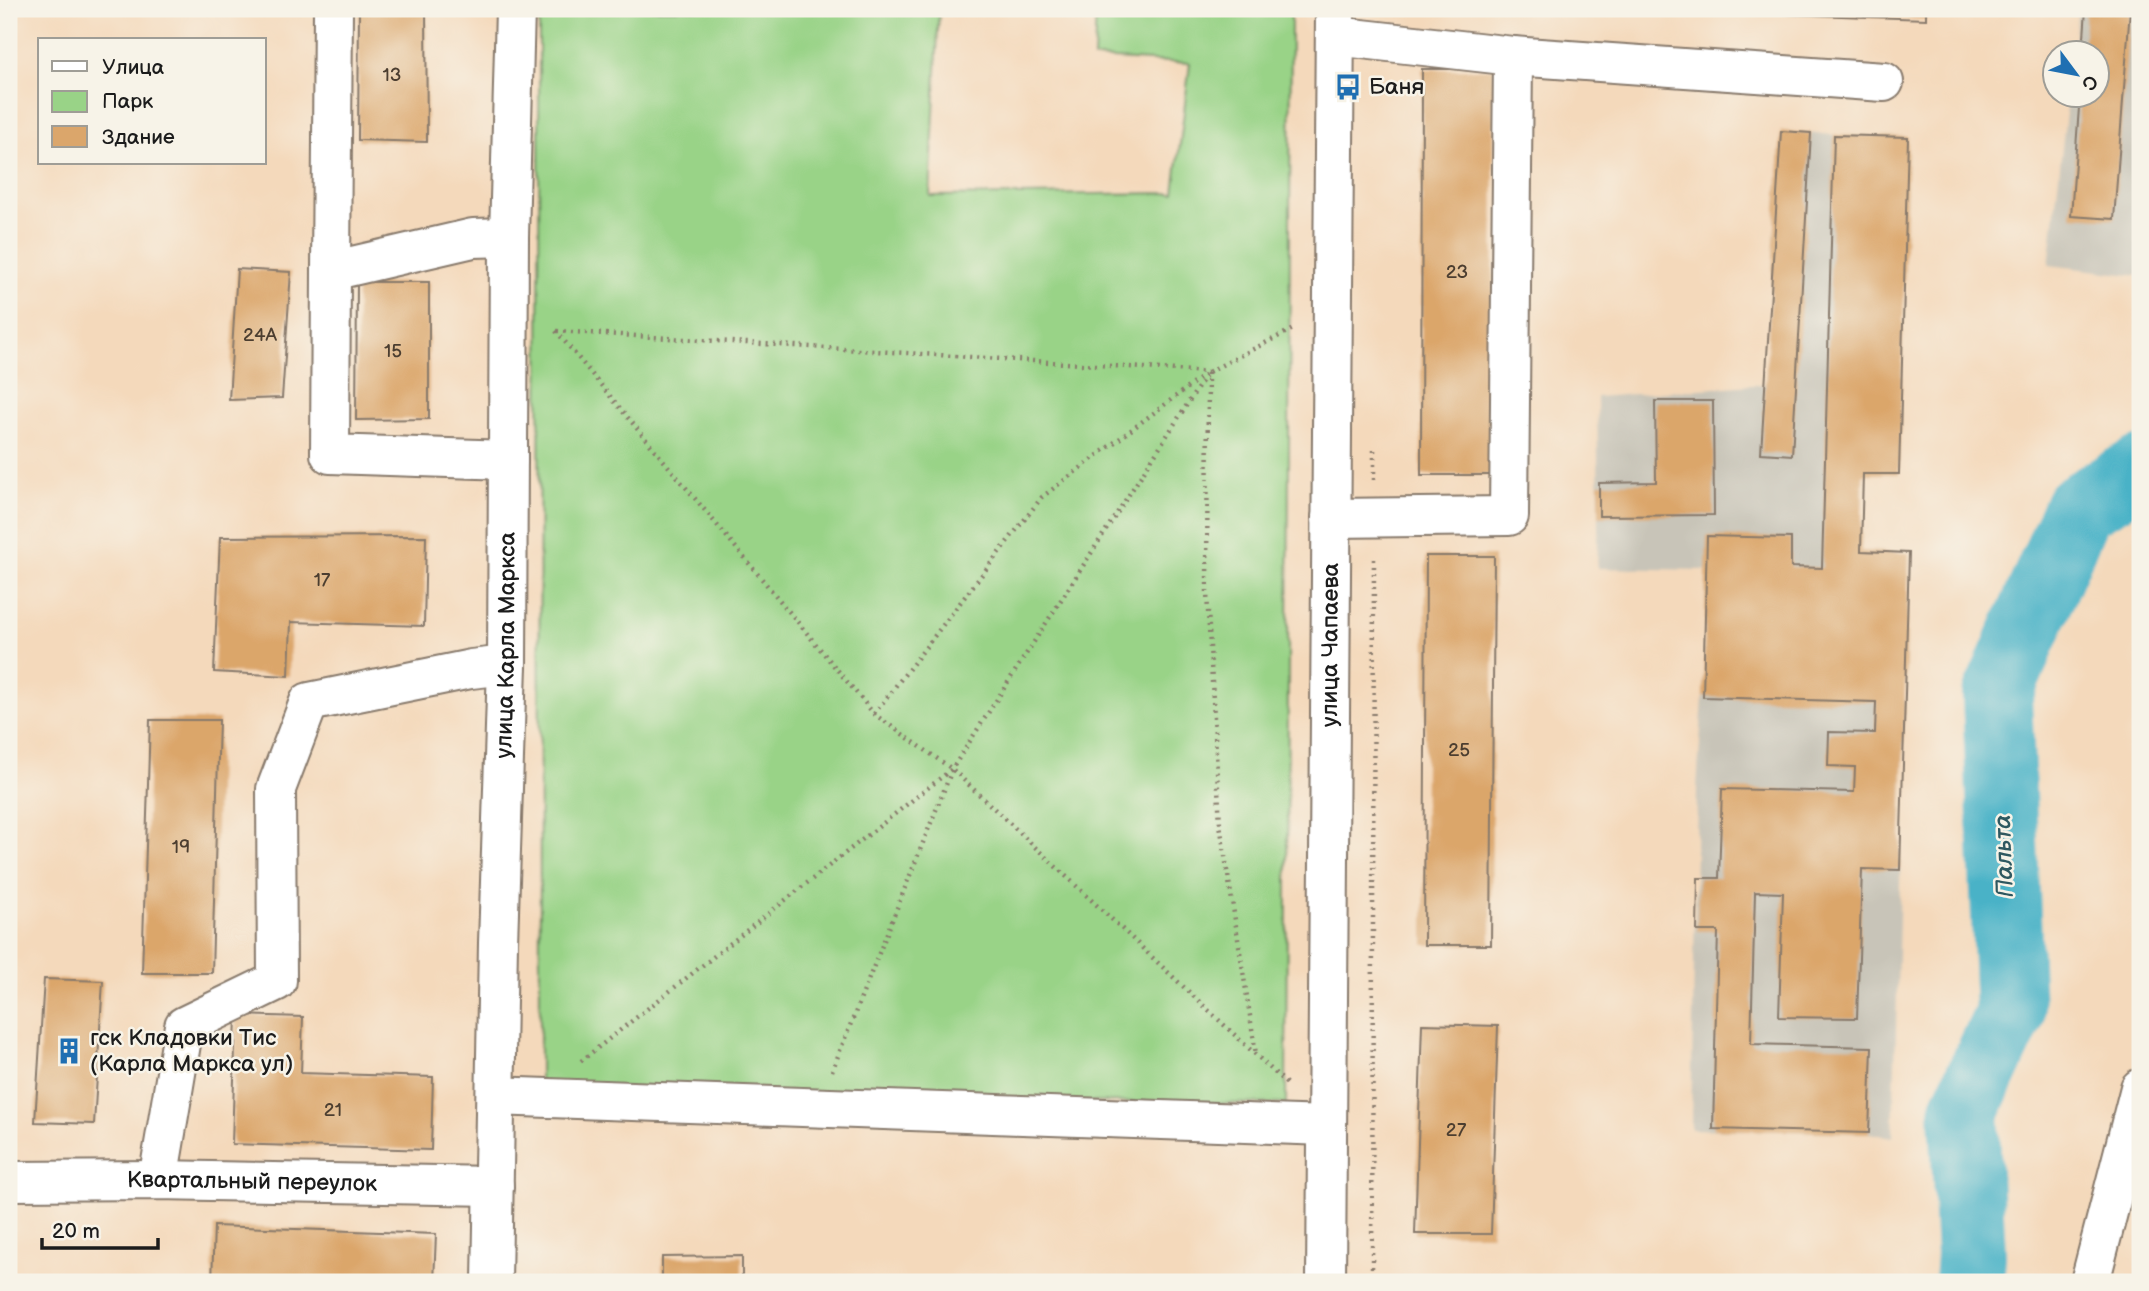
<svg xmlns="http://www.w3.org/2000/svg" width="2149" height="1291" viewBox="0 0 2149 1291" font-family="'Balsamiq Sans',sans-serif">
	<rect width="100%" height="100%" fill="#f7f3e8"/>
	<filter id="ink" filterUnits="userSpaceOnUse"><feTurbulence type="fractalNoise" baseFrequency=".0143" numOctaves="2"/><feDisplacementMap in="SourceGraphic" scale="14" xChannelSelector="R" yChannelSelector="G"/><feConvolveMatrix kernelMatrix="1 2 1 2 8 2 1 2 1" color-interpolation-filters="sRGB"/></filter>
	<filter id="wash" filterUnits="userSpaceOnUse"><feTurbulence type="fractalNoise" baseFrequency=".00686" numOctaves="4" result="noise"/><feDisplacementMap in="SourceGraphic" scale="28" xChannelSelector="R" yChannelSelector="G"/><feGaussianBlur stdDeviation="1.57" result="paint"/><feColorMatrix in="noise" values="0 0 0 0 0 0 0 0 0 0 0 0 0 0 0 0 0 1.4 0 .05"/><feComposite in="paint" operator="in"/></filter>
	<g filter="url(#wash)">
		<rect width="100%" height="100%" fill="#f4d9bb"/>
		<g fill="#c8c4b8">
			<polygon points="2078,9 2140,9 2140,276 2049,265 2068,95 2096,94 2096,52 2073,52"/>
			<polygon points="1781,131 1834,135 1908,137 1899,474 1863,474 1861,551 1909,553 1893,1137 1869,1133 1691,1129 1697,788 1703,697 1706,570 1597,568 1599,516 1597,397 1765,384"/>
		</g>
		<polygon fill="#99d387" stroke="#5a7852" stroke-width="2" points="539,9 939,9 930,196 1174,193 1190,63 1094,58 1096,9 1291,9 1286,1104 540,1097"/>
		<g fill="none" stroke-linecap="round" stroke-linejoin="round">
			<polyline stroke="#48b2c7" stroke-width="70" points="1969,1282 1971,1255 1964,1112 2010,1013 1997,696 2078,508 2140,471"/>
		</g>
		<g id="blocks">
			<g fill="#dba66b">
				<polygon points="359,9 426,10 427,142 358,140"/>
				<polygon points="1704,9 1926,9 1926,19 1703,11"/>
				<polygon points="2086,9 2130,9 2114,219 2071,216 2080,94 2096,94 2096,52 2083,52"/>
				<polygon points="1422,69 1494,69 1493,475 1421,475"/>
				<polygon points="1781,131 1811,133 1792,455 1761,453"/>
				<polygon points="1834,135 1908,137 1899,474 1863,474 1861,551 1909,553 1900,870 1862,869 1857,1018 1779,1017 1783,893 1755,892 1751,1044 1872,1047 1869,1133 1713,1129 1718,931 1697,931 1698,878 1719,878 1722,789 1854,792 1855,767 1828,766 1829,732 1875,733 1876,702 1703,697 1707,536 1791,538 1791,567 1822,568"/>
				<polygon points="237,269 291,272 282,398 229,400"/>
				<polygon points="357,282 429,282 429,419 356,420"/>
				<polygon points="1655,401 1713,401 1714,515 1599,516 1599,483 1656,482"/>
				<polygon points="426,536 424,626 291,622 289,676 214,672 220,537"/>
				<polygon points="1426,556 1494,556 1491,945 1424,945"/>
				<polygon points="150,720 219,720 212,973 142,973"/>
				<polygon points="44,979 103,981 94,1124 35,1122"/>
				<polygon points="236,1015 303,1017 301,1073 433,1077 431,1150 232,1144"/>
				<polygon points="1422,1024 1498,1026 1491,1234 1415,1234"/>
				<polygon points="214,1226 436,1234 434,1282 212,1282"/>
				<polygon points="742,1256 742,1282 662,1282 662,1257"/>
			</g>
		</g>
	</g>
	<g filter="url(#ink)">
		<use href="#blocks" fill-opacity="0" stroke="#887a6c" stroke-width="2"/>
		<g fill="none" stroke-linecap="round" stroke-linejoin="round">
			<g stroke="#887a6c" stroke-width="42">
				<g id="minor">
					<polyline points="333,9 331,271 473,238 509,237"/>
					<polyline points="1335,36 1513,56 1884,82"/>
					<polyline points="331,271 330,454 508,460"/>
					<polyline points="1331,518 1509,516 1513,56"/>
					<polyline points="496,1096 1327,1126"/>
					<polyline points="158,1180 184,1026 277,981 276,789 309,702 471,669 507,665"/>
					<path id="s1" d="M9,1181L158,1180L494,1186"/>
					<path id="s2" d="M492,1282L498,943L507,665L509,237L515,9"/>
					<path id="s3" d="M1326,1282L1335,9"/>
					<polyline points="2090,1282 2140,1088"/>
				</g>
			</g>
			<g stroke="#887a6c" stroke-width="4.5" stroke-dasharray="2 5" stroke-linecap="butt">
				<polyline points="556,331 874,714 952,769 1289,1086"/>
				<polyline points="557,331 1208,372"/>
				<polyline points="1208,373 1207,593 1220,824 1256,1054"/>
				<polyline points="1374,480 1374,447"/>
				<polyline points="874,714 1042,497 1208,372 1293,329"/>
				<polyline points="581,1061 952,769 1208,372"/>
				<polyline points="832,1071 952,770"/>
				<polyline points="1372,1282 1374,556"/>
			</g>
			<use href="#minor" stroke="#fff" stroke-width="38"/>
		</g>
	</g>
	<defs>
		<g id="bus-bare" transform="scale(2.1)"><path d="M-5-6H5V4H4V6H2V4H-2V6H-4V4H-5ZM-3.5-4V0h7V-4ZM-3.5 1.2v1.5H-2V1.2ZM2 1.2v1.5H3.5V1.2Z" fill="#1f6fb2" stroke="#f7f3e8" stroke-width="2.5" paint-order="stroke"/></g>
		<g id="building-bare" transform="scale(2.1)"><path d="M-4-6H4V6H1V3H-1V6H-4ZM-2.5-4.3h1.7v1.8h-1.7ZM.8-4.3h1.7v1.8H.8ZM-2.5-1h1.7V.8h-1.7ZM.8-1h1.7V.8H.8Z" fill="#1f6fb2" stroke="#f7f3e8" stroke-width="2.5" paint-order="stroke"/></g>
	</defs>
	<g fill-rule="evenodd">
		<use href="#bus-bare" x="1348" y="87"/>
		<use href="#building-bare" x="69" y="1051"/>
	</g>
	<g text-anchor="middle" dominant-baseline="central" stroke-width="5" stroke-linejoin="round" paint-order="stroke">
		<g font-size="19" fill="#4c3e30">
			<text x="392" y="75">13</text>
			<text x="1457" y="272">23</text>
			<text x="260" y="335">24А</text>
			<text x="393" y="351">15</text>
			<text x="322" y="580">17</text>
			<text x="1459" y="750">25</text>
			<text x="181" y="847">19</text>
			<text x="333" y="1110">21</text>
			<text x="1456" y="1130">27</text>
		</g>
		<g font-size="23" fill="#1c1c1c" stroke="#f7f3e8" text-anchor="start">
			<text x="1369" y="87">Баня</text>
			<text x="90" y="1038">гск Кладовки Тис<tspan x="90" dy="26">(Карла Маркса ул)</tspan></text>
		</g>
		<g font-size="23" fill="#1c1c1c" stroke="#f7f3e8">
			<text stroke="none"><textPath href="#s3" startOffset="637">улица Чапаева</textPath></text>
			<text stroke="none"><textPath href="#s2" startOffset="637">улица Карла Маркса</textPath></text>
			<text stroke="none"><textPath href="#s1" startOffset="243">Квартальный переулок</textPath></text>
		</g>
		<g font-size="24" font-style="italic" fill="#2e5860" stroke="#f7f3e8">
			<text transform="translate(2004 856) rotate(-92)">Пальта</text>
		</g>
	</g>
	<rect width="2149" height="1291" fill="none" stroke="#f7f3e8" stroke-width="35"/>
	<rect x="38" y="38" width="228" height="126" fill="#f7f3e8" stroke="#9f9d96" stroke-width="2"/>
	<rect x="52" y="61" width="35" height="10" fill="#ffffff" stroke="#9f9d96" stroke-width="2"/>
	<text x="102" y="74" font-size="21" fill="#1c1c1c">Улица</text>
	<rect x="52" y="91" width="35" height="21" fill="#99d387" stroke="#9f9d96" stroke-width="2"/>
	<text x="102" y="108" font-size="21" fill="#1c1c1c">Парк</text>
	<rect x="52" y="126" width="35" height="21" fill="#dba66b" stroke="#9f9d96" stroke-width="2"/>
	<text x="102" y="144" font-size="21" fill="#1c1c1c">Здание</text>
	<g transform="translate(2076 74) rotate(122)"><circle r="33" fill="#f7f3e8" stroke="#9f9d96" stroke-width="2"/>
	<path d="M0-5L12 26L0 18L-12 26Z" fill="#1f6fb2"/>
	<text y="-10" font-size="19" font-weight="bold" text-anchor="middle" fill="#1c1c1c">С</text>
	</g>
	<path d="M42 1238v10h116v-10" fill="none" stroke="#1c1c1c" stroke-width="3.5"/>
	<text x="52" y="1238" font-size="21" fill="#1c1c1c" stroke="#f7f3e8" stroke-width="5" paint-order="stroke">20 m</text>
</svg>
